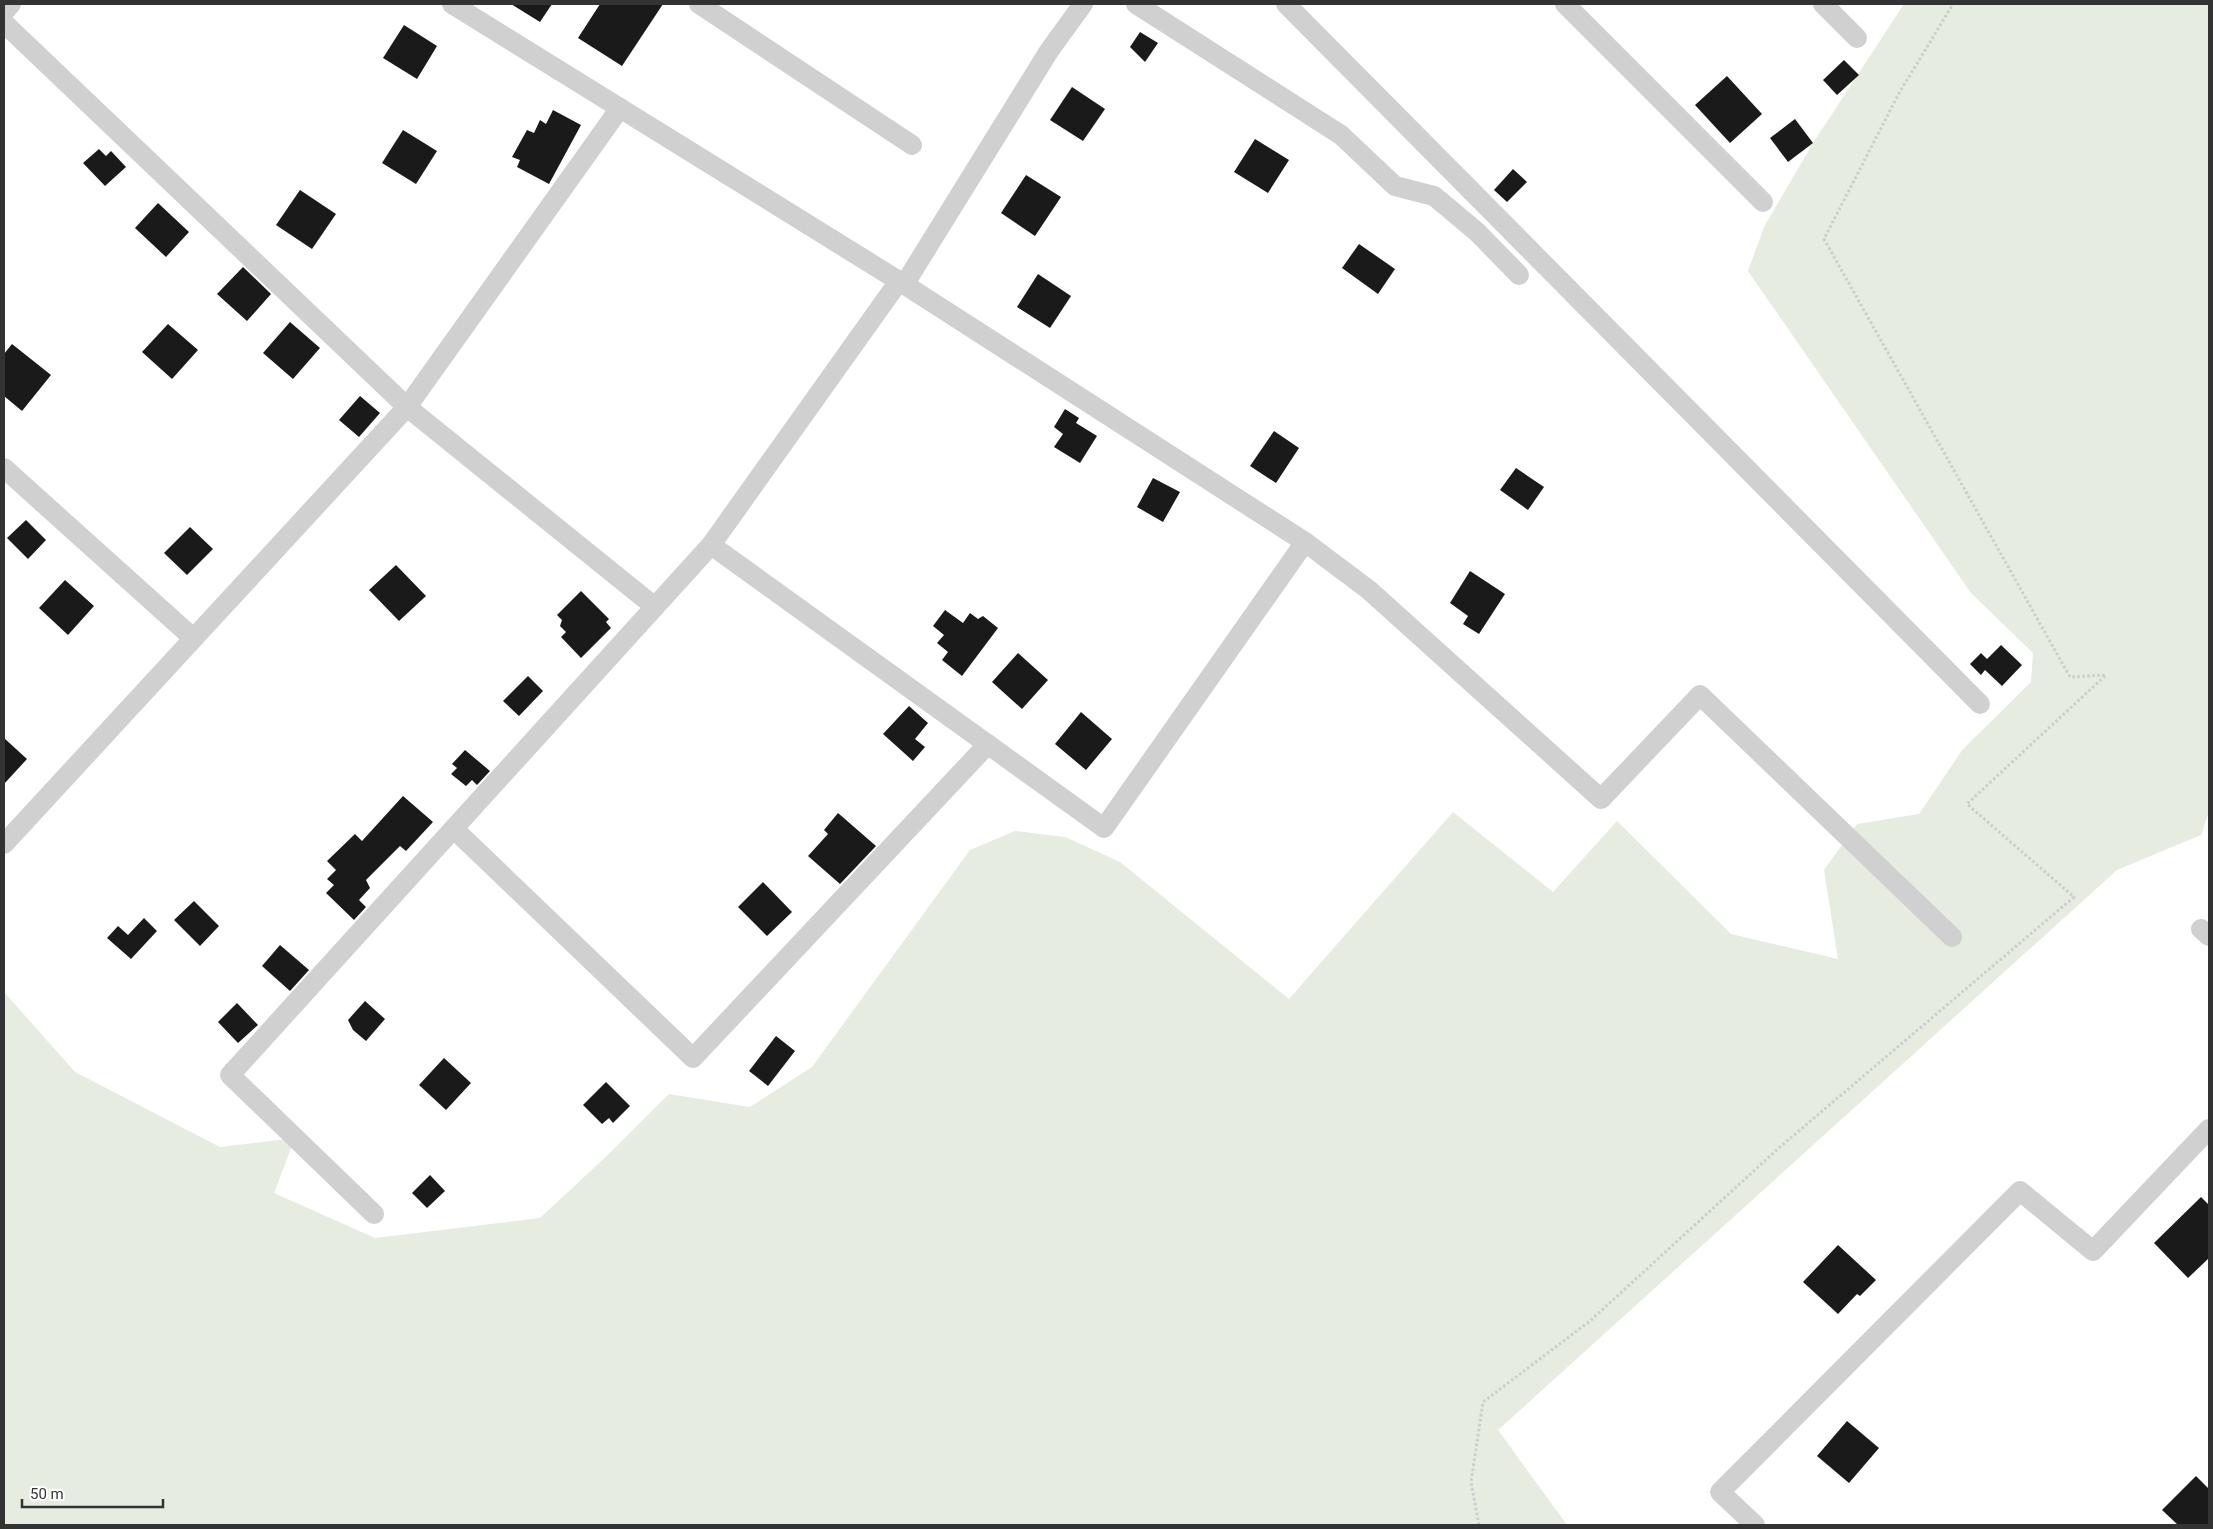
<svg xmlns="http://www.w3.org/2000/svg" width="2213" height="1529" viewBox="0 0 2213 1529" font-family="Roboto,sans-serif">
	<rect width="100%" height="100%" fill="#fff"/>
	<polygon fill="#e6ecdf" points="1904,4 2209,4 2209,811 2201,835 2117,870 1498,1430 1567,1525 4,1525 4,992 75,1072 220,1147 295,1138 274,1193 375,1238 540,1218 612,1151 669,1094 750,1107 812,1067 970,850 1015,831 1065,837 1120,862 1289,999 1453,812 1553,892 1617,821 1731,934 1838,959 1824,870 1857,824 1919,814 1963,749 2031,682 2033,653 1971,593 1748,271 1764,227 1813,143"/>
	<g fill="#1a1a1a">
		<polygon points="511,4 552,4 540,22"/>
		<polygon points="600,4 663,4 622,66 578,38"/>
		<polygon points="404,25 437,46 417,79 383,58"/>
		<polygon points="1140,32 1158,43 1145,62 1130,47"/>
		<polygon points="1844,60 1859,75 1837,95 1823,80"/>
		<polygon points="1727,76 1762,114 1730,143 1695,105"/>
		<polygon points="1072,87 1105,109 1083,141 1050,120"/>
		<polygon points="553,110 581,125 549,184 517,167 520,160 512,157 527,130 534,133 540,120 546,124"/>
		<polygon points="1795,119 1813,143 1788,162 1770,138"/>
		<polygon points="403,130 437,151 416,184 382,163"/>
		<polygon points="1255,139 1289,160 1268,193 1234,172"/>
		<polygon points="99,149 106,156 111,151 126,167 105,186 83,163"/>
		<polygon points="1513,169 1527,182 1507,202 1494,190"/>
		<polygon points="1026,175 1061,197 1035,236 1001,213"/>
		<polygon points="300,190 336,214 312,249 276,225"/>
		<polygon points="158,203 189,232 166,257 135,228"/>
		<polygon points="1359,244 1395,269 1378,294 1342,268"/>
		<polygon points="243,267 271,294 247,321 217,294"/>
		<polygon points="1038,274 1071,296 1050,328 1017,307"/>
		<polygon points="290,322 320,348 293,379 263,353"/>
		<polygon points="168,324 198,350 172,379 142,352"/>
		<polygon points="12,344 51,375 22,411 4,396 4,354"/>
		<polygon points="360,396 380,413 359,437 339,420"/>
		<polygon points="1065,409 1079,418 1076,423 1097,436 1080,463 1054,447 1063,434 1054,427"/>
		<polygon points="1274,431 1299,448 1276,483 1250,466"/>
		<polygon points="1516,468 1544,487 1528,510 1500,490"/>
		<polygon points="1153,478 1180,492 1163,522 1137,507"/>
		<polygon points="26,520 46,540 28,559 7,538"/>
		<polygon points="190,527 213,549 187,575 164,553"/>
		<polygon points="396,565 426,596 399,621 369,590"/>
		<polygon points="1470,571 1505,594 1479,634 1463,624 1468,616 1450,603"/>
		<polygon points="65,580 94,606 68,635 39,608"/>
		<polygon points="581,591 609,619 606,622 611,628 581,658 561,637 566,632 560,626 562,620 557,615"/>
		<polygon points="945,610 963,623 970,613 978,619 983,616 998,628 962,676 942,660 948,652 937,643 944,635 933,626"/>
		<polygon points="2001,645 2022,665 2002,686 1985,670 1981,675 1970,664 1981,653 1987,659"/>
		<polygon points="1018,653 1048,680 1022,709 992,682"/>
		<polygon points="528,676 543,691 519,716 503,701"/>
		<polygon points="909,706 928,723 915,739 925,747 913,761 883,734"/>
		<polygon points="1081,712 1112,739 1086,770 1055,744"/>
		<polygon points="4,738 27,759 4,784"/>
		<polygon points="465,750 490,771 477,785 472,780 466,786 451,774 457,768 452,764"/>
		<polygon points="403,796 433,822 406,851 400,846 366,880 370,888 359,900 366,907 354,920 326,893 334,885 327,879 336,870 327,861 355,834 362,841"/>
		<polygon points="838,813 876,846 840,884 808,856 828,834 824,830"/>
		<polygon points="763,882 792,912 767,936 738,907"/>
		<polygon points="194,901 219,926 200,946 174,920"/>
		<polygon points="144,918 157,931 131,959 107,938 118,926 128,935"/>
		<polygon points="280,945 309,970 290,991 262,966"/>
		<polygon points="365,1001 385,1019 366,1041 353,1030 348,1020"/>
		<polygon points="237,1003 258,1025 238,1043 218,1022"/>
		<polygon points="776,1036 795,1051 768,1086 749,1071"/>
		<polygon points="444,1058 471,1083 446,1110 419,1085"/>
		<polygon points="606,1082 630,1106 613,1123 609,1118 602,1124 583,1105"/>
		<polygon points="430,1175 445,1191 427,1208 412,1193"/>
		<polygon points="2201,1197 2209,1205 2209,1258 2188,1278 2154,1243"/>
		<polygon points="1838,1245 1876,1280 1860,1296 1857,1294 1838,1314 1803,1282"/>
		<polygon points="1847,1421 1879,1448 1849,1483 1817,1456"/>
		<polygon points="2196,1476 2209,1489 2209,1525 2178,1525 2162,1510"/>
	</g>
	<g fill="none" stroke-linecap="round" stroke-linejoin="round">
		<polyline stroke="#cdcdcd" stroke-width="3" stroke-dasharray="2.5 2.5" stroke-linecap="butt" points="1479,1525 1471,1482 1483,1402 1590,1321 1780,1147 2074,897 1967,804 2106,675 2070,677 1824,239 1898,95 1953,4"/>
		<g stroke="#d0d0d0" stroke-width="20">
			<polyline points="452,4 899,281 1305,542 1369,590 1601,799 1700,695 1952,937"/>
			<polyline points="699,4 912,145"/>
			<polyline points="1136,4 1341,135 1395,186 1434,196 1477,232 1519,275"/>
			<polyline points="1286,4 1980,704"/>
			<polyline points="1565,4 1763,202"/>
			<polyline points="1823,4 1857,38"/>
			<polyline points="4,12 11,4"/>
			<polyline points="4,23 407,407 655,607"/>
			<polyline points="904,285 1049,51 1083,4"/>
			<polyline points="4,468 193,638"/>
			<polyline points="711,545 1104,828 1305,542"/>
			<polyline points="454,829 693,1058 988,744"/>
			<polyline points="4,844 407,407 620,108"/>
			<polyline points="2201,929 2209,936"/>
			<polyline points="374,1214 230,1075 711,545 899,281"/>
			<polyline points="1755,1525 1720,1492 2020,1191 2093,1251 2209,1129"/>
		</g>
	</g>
	<rect width="2213" height="1529" fill="none" stroke="#333333" stroke-width="10"/>
	<path d="M22 1499v8h141v-8" fill="none" stroke="#333333" stroke-width="2.5"/>
	<text x="30" y="1499" font-size="15" fill="#333333" stroke="#ffffff" stroke-width="4" paint-order="stroke">50 m</text>
</svg>
